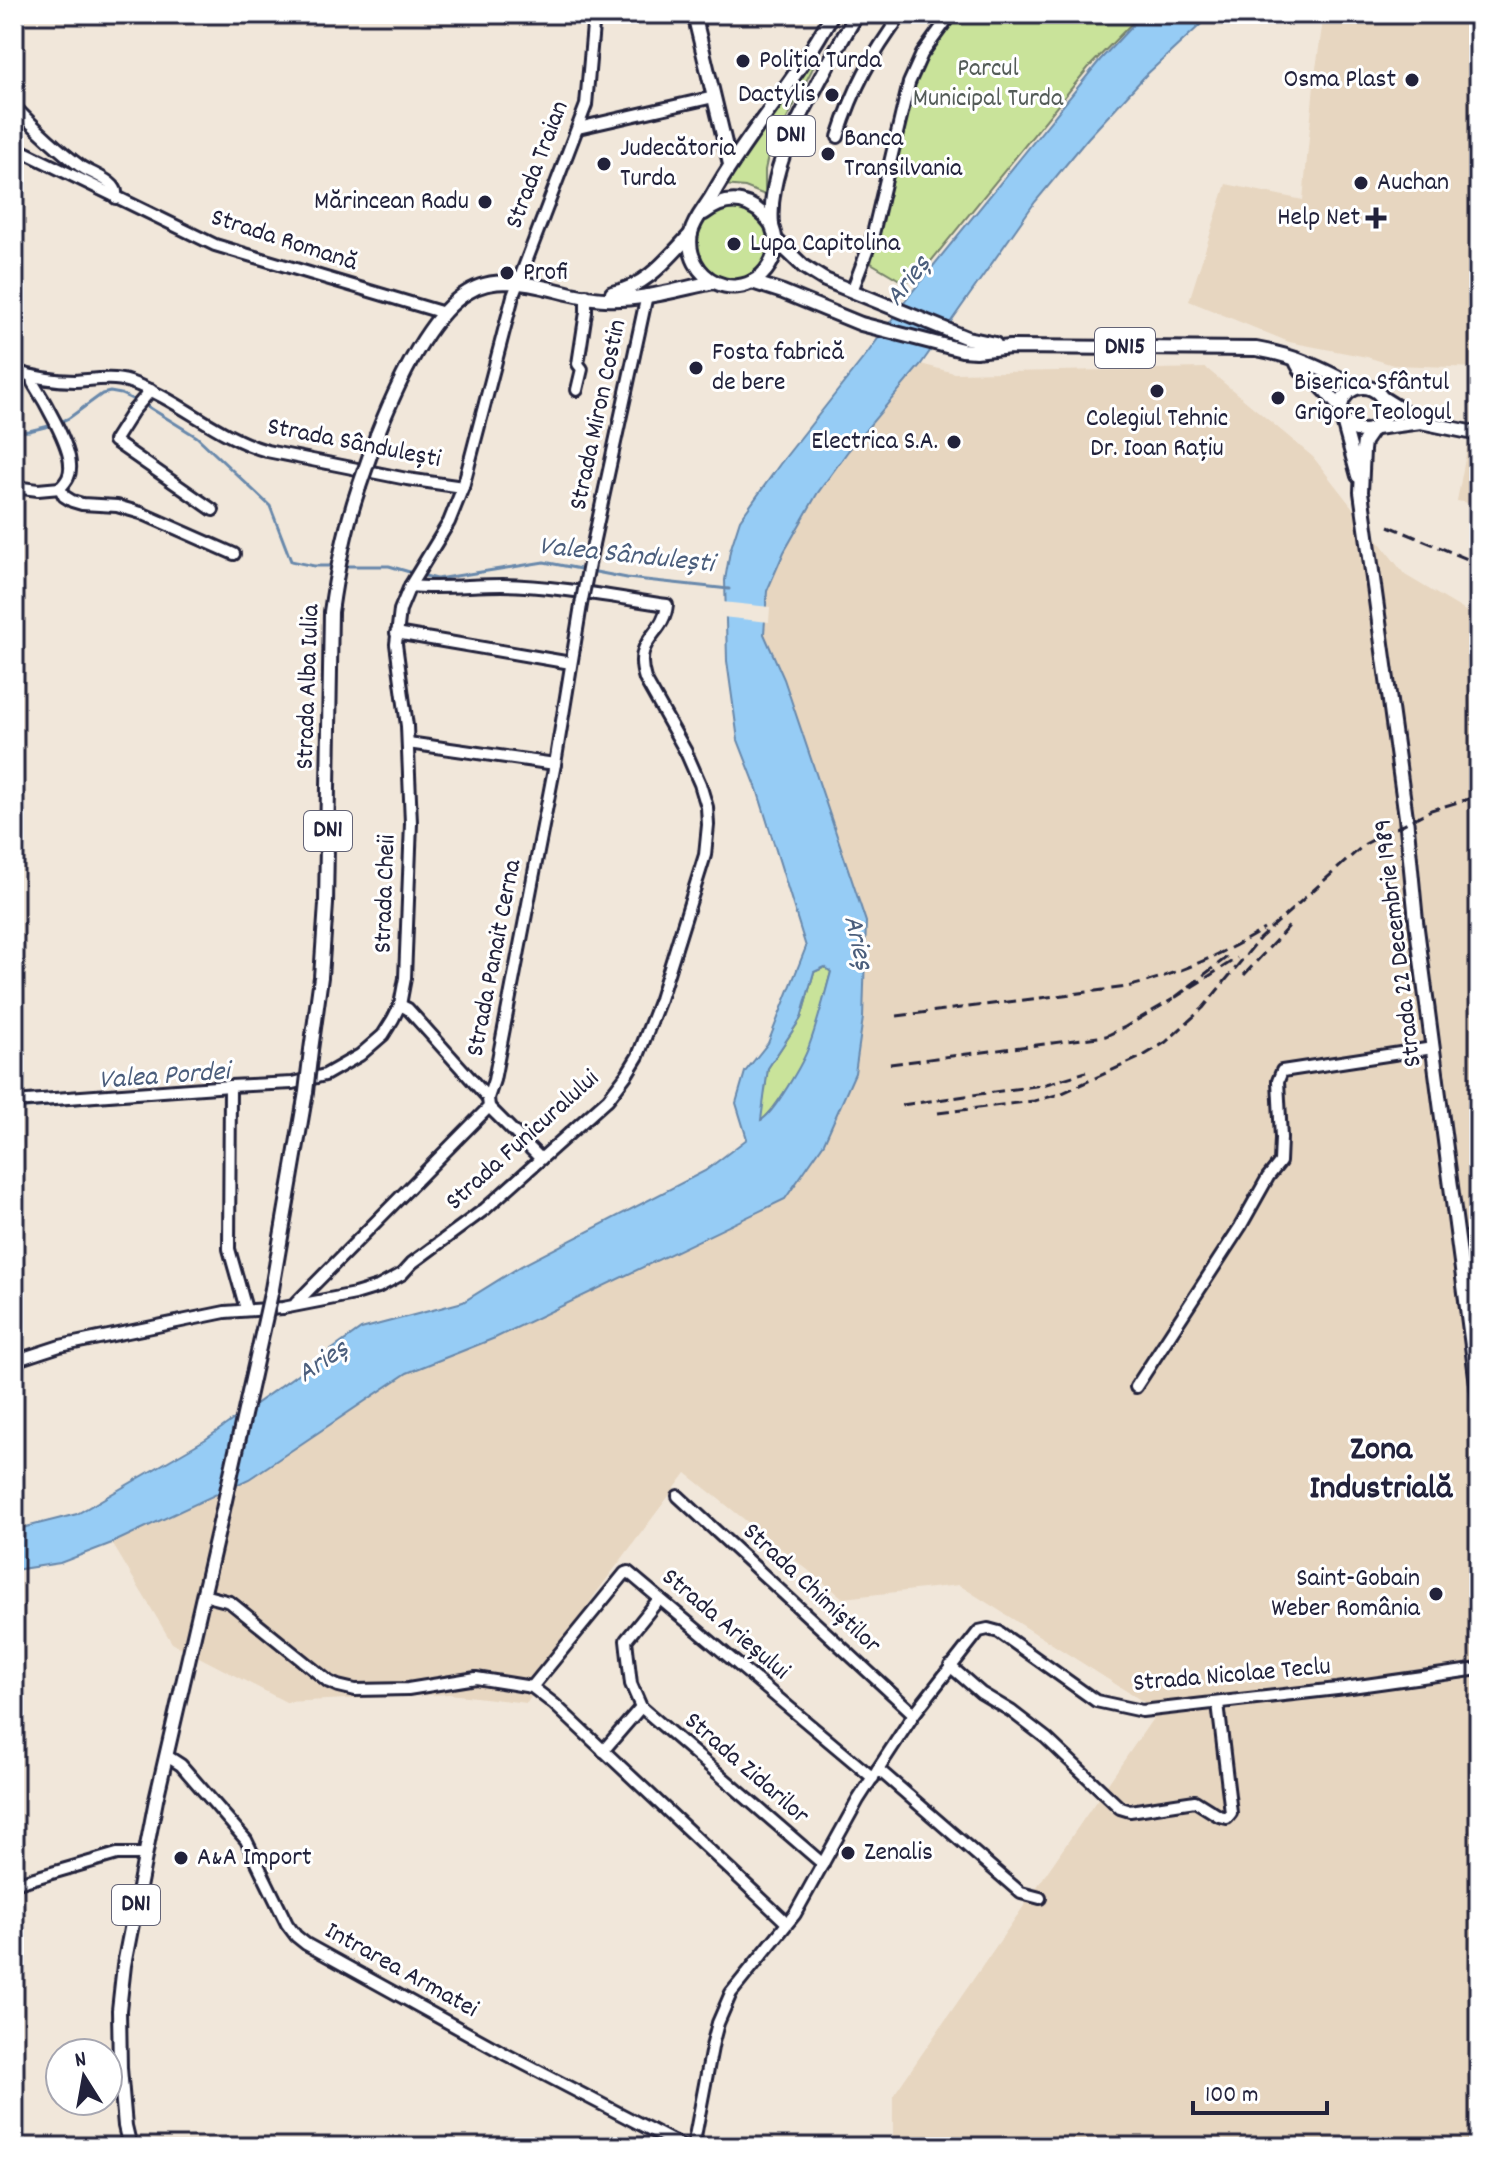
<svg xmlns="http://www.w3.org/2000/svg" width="1493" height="2161" viewBox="0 0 1493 2161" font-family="Dekko,sans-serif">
	<rect width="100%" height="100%" fill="#f1e7da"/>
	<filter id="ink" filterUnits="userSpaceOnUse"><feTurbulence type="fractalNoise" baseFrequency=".0125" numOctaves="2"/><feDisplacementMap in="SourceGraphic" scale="16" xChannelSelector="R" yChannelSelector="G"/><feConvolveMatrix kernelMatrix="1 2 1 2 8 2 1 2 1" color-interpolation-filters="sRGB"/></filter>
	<g filter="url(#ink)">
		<g fill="#e7d6c0">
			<polygon points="1324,14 1479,14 1479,368 1393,365 1367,357 1289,342 1189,301 1226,184 1303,200 1315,75"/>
			<polygon points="921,364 954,373 1206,368 1313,457 1405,575 1479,619 1479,2147 893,2147 893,2096 1158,1711 959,1585 843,1598 686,1473 594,1596 527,1703 449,1694 286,1702 172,1643 112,1543 249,1479 407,1373 495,1338 824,1143 855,1073 863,1018 866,922 784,679 764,634 767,591 784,552 817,494 848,451"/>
			<polygon points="1469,438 1479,440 1479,505 1457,501"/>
		</g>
		<g fill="#c9e39a" stroke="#76826a" stroke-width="2">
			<polygon points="956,14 1141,14 1088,68 923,271 905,283 871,263 912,84 924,58"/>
			<polygon points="815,54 819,56 768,156 765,170 765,195 745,187 723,185"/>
			<path d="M723,206L751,209C777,238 777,239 759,273L733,283L706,273L693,249L700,221Z"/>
			<path d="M825,967L831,972C824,997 819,1026 808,1050C802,1065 773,1115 760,1121L768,1068L801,1018L814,972Z"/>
		</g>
		<path fill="#96ccf5" stroke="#6888ab" stroke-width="2" fill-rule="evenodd" d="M1143,14H1212L1145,76L1088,138L1035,202L921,364L848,451L817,494L784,552L767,591L764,634L784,679L866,922L863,1018L855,1073L824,1143L785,1199L495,1338L407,1373L249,1479L112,1543L60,1563L14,1570V1530L77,1514L206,1439L361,1329L463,1302L521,1266L705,1171L747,1139L736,1103L745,1072L768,1043L806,947L757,789L738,740L727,661L725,580L730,551L740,520L780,464L869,351L912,292L1100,60ZM825,967L831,972C824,997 818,1022 809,1046C804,1061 773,1115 761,1120L768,1068L801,1018L814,972Z"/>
		<polygon fill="#f1e7da" points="722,602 770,607 769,622 722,617"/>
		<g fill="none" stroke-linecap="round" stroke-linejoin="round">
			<g stroke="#6888ab" stroke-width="3">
				<polyline points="60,422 69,418 102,394 110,392 121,394 147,406 197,437 270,506 291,561 314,566 334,566"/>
				<polyline points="14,432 29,431 53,425"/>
				<polyline points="342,566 389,566 413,573"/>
				<polyline points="421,575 437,579 544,562 627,578 729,589"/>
				<polyline points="14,1109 224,1092 301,1088"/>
			</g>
			<g stroke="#22223b" stroke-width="16">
				<g id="minor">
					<path d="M14,106C35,128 56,148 80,166C90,173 105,177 113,186C117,191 116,192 116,198"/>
					<polyline points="578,128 714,97"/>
					<path d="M838,137C854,87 871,56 902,14"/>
					<polyline points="14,147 215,245 444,313"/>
					<polyline points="852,291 872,238 909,83 922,54 951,14"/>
					<path d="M14,371C33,377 54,381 75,381C93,380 112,376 130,382C179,399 217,437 267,451L407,479L463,487"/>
					<path d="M32,376L33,383C44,400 70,445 70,465C71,475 67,481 60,488L64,496L72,501L82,504L117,506L141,513L234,554"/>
					<polyline points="151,390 133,411 114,441 213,510"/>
					<polyline points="577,390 582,369 578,364 586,312 586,295"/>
					<polyline points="14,487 38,490 60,488"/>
					<polyline points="593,544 647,295"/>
					<polyline points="396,633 571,663"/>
					<polyline points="408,743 555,764"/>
					<polyline points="400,1005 408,1009 488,1098"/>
					<polyline points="230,1086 229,1249 246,1309"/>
					<polyline points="14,1102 230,1086 293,1083 325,1075 360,1055 383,1035 393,1019 400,1005 405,978 411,823 407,726 396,644 400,610 410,586 449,522 463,487 513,296 586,105 594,14"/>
					<polyline points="489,1107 541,1159"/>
					<polyline points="296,1303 489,1107 488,1098 494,1080 555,764 581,605"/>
					<path d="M14,1361L60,1346L225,1312L283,1308L355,1294L378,1287L402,1274L412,1263L485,1209L608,1099L627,1074L638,1056L660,999L705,855L708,825L707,807L700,784L686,752L645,679C632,638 664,636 667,605C613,597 557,586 502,585C471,585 441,589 410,586"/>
					<polyline points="1136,1387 1240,1227 1268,1177 1280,1162 1281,1138 1278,1081 1282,1071 1433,1048"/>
					<polyline points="678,1496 914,1714"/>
					<polyline points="203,1595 230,1602 329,1682 338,1686 355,1690 408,1689 476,1678 532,1687 554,1704 787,1923"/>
					<polyline points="659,1599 626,1640 631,1684 641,1707 823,1864"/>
					<polyline points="950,1666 981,1693 1011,1711 1046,1738 1120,1808 1130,1811 1195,1801 1219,1816 1227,1818 1231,1813 1218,1703"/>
					<polyline points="532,1687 625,1573 628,1572 873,1778"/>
					<polyline points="603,1751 641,1707"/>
					<polyline points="167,1756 181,1765 246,1840 287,1924 296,1936 306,1944 507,2055 684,2147"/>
					<polyline points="878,1769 1021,1893 1040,1898"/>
					<polyline points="14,1884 117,1854 146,1854"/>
					<polyline points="693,2147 713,2042 718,2023 731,1993 795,1914 858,1800 878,1769 914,1714 979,1631 988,1629 999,1632 1096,1701 1142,1711 1337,1689 1479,1669"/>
				</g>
			</g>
			<g stroke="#22223b" stroke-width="18">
				<g id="major">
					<polyline points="694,14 730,164"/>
					<path d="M832,14C798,79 747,133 712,196C705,208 694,220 691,233C687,254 698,275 717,283C730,289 745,287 757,279C770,269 778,253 775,237C775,235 772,227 772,225C771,214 772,200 774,189C779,159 793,131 807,104C823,73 839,44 857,14"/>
					<path d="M704,213C730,193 754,200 772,225"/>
					<polyline points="776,240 804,267 825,280 967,338 995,344"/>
					<path d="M752,282L783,292L861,324L962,350L976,351L1010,347L1256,349C1296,356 1321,368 1356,387"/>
					<path d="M612,293C647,286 667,259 691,234"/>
					<path d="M1296,361C1301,374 1311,378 1321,386C1328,393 1334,401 1341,408"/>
					<circle cx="1363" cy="409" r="22"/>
					<polyline points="1384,399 1421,422 1479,434"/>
					<polyline points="1343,421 1358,476"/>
					<polyline points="1376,428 1421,422"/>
					<polyline points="1373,429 1364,442 1363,450 1361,492 1406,817 1416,921 1479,1399"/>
					<path d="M377,435C394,392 427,316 468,292C480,284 495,282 509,282C542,283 573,298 605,299C641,301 679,289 714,282"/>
					<path d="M311,1050L321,977L326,904L331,612C337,569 345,528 359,487"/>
					<polyline points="272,1289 306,1092"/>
					<polyline points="130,2147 125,2126 120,2068 119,2010 124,1965 156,1800 222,1514"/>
				</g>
			</g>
			<use href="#minor" stroke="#fff" stroke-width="10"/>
			<use href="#major" stroke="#fff" stroke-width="12"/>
			<g stroke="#22223b" stroke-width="3" stroke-dasharray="12 6" stroke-linecap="butt">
				<polyline points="1389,526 1479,564"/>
				<polyline points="1227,957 1173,999 1237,958"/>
				<polyline points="1244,975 1290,925"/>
				<path d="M897,1016L1127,987C1175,975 1222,955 1264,929"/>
				<polyline points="890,1064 1106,1036 1125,1027 1173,999"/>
				<polyline points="902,1105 1043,1085 1086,1072"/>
				<polyline points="938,1113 1034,1101 1060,1094 1143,1056 1166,1042 1203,1008 1260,938 1365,844 1431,810 1479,796"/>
			</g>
			<g stroke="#22223b" stroke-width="16" stroke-linecap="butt">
				<polyline id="minor-bridge" points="581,605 593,544"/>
			</g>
			<g stroke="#22223b" stroke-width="18" stroke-linecap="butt">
				<g id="major-bridge">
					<polyline points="359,487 377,435"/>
					<polyline points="306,1092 311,1050"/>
					<polyline points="222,1514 272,1289"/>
				</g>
			</g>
			<use href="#minor-bridge" stroke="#fff" stroke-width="10"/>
			<use href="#major-bridge" stroke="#fff" stroke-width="12"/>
		</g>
	</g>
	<g fill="#22223b" stroke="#fff" stroke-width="3">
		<circle cx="743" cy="61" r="8"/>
		<circle cx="1412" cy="80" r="8"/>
		<circle cx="832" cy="95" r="8"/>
		<circle cx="828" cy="154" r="8"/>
		<circle cx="604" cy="164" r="8"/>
		<circle cx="1361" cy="183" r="8"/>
		<circle cx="485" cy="202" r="8"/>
		<path d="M1372 206h8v8h8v8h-8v8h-8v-8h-8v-8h8z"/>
		<circle cx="734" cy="244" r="8"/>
		<circle cx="507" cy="273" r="8"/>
		<circle cx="696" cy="368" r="8"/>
		<circle cx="1157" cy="391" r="8"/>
		<circle cx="1278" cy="398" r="8"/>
		<circle cx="954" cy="442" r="8"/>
		<circle cx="1436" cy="1594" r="8"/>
		<circle cx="848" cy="1853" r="8"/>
		<circle cx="181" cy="1858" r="8"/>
	</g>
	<g text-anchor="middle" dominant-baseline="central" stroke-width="6" stroke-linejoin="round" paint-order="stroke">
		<g fill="#fff" stroke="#646476" stroke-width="2">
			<rect x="767" y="116" width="48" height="40" rx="6"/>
			<rect x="1095" y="328" width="60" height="40" rx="6"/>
			<rect x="304" y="811" width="48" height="40" rx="6"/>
			<rect x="112" y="1885" width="48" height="40" rx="6"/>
		</g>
		<g font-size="24" font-weight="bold" fill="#22223b">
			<text x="791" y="136">DN1</text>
			<text x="1125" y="348">DN15</text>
			<text x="328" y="831">DN1</text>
			<text x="136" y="1905">DN1</text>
		</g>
		<g font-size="26" fill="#22223b" stroke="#fff" text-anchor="start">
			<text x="759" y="61">Poliția Turda</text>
			<text x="1396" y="80" text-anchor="end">Osma Plast</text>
			<text x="816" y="95" text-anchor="end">Dactylis</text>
			<text x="844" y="139">Banca<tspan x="844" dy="30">Transilvania</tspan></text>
			<text x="620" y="149">Judecătoria<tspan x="620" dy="30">Turda</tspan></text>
			<text x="1377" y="183">Auchan</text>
			<text x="469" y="202" text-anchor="end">Mărincean Radu</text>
			<text x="1360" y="218" text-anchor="end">Help Net</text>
			<text x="750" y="244">Lupa Capitolina</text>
			<text x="523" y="273">Profi</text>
			<text x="712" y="353">Fosta fabrică<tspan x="712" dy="30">de bere</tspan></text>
			<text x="1294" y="383">Biserica Sfântul<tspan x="1294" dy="30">Grigore Teologul</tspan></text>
			<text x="1157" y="419" text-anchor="middle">Colegiul Tehnic<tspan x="1157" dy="30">Dr. Ioan Rațiu</tspan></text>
			<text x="938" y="442" text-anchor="end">Electrica S.A.</text>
			<text x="1420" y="1579" text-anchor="end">Saint-Gobain<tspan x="1420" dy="30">Weber România</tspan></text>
			<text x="864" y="1853">Zenalis</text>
			<text x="197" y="1858">A&amp;A Import</text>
		</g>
		<g font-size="26" fill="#545c58" stroke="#fff">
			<text x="988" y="69">Parcul<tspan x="988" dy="30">Municipal Turda</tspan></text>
		</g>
		<g font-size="26" fill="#22223b" stroke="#fff">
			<text transform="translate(538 165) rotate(-69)">Strada Traian</text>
			<text transform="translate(284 241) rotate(18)">Strada Romană</text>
			<text transform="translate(599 415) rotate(-78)">Strada Miron Costin</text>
			<text transform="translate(354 444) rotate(11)">Strada Sândulești</text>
			<text transform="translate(309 687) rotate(-88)">Strada Alba Iulia</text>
			<text transform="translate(386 894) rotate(-88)">Strada Cheii</text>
			<text transform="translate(1399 943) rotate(-97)">Strada 22 Decembrie 1989</text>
			<text transform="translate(495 958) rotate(-79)">Strada Panait Cerna</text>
			<text transform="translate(523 1141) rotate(-42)">Strada Funicuralului</text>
			<text transform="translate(811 1589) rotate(43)">Strada Chimiștilor</text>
			<text transform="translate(725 1625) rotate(40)">Strada Arieșului</text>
			<text transform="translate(1232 1676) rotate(-5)">Strada Nicolae Teclu</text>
			<text transform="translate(746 1769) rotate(41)">Strada Zidarilor</text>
			<text transform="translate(401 1971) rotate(29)">Intrarea Armatei</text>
		</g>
		<g font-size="28" font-style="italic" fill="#4b5e7c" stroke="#fff">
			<text transform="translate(910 282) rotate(-52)">Arieș</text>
			<text transform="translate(626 557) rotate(6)">Valea Sândulești</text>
			<text transform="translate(856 943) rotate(77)">Arieș</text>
			<text transform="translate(164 1078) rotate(-4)">Valea Pordei</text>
			<text transform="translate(324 1363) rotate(-34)">Arieș</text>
		</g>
		<g font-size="34" font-weight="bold" fill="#22223b" stroke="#fff">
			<text x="1381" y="1451">Zona<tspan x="1381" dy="39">Industrială</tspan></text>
		</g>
	</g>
	<rect width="1493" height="2161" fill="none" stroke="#fff" stroke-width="48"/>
	<rect x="24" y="24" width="1445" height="2113" fill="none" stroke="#22223b" stroke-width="3" filter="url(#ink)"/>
	<g transform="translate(84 2077) rotate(349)"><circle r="38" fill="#ffffff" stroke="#a7a7b1" stroke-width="2"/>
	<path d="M0-6L14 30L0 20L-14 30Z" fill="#22223b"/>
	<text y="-12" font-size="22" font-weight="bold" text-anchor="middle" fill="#22223b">N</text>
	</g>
	<path d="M1193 2101v12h134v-12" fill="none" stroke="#22223b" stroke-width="4"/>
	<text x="1205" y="2101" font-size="24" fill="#22223b" stroke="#ffffff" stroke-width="6" paint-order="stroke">100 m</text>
</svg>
